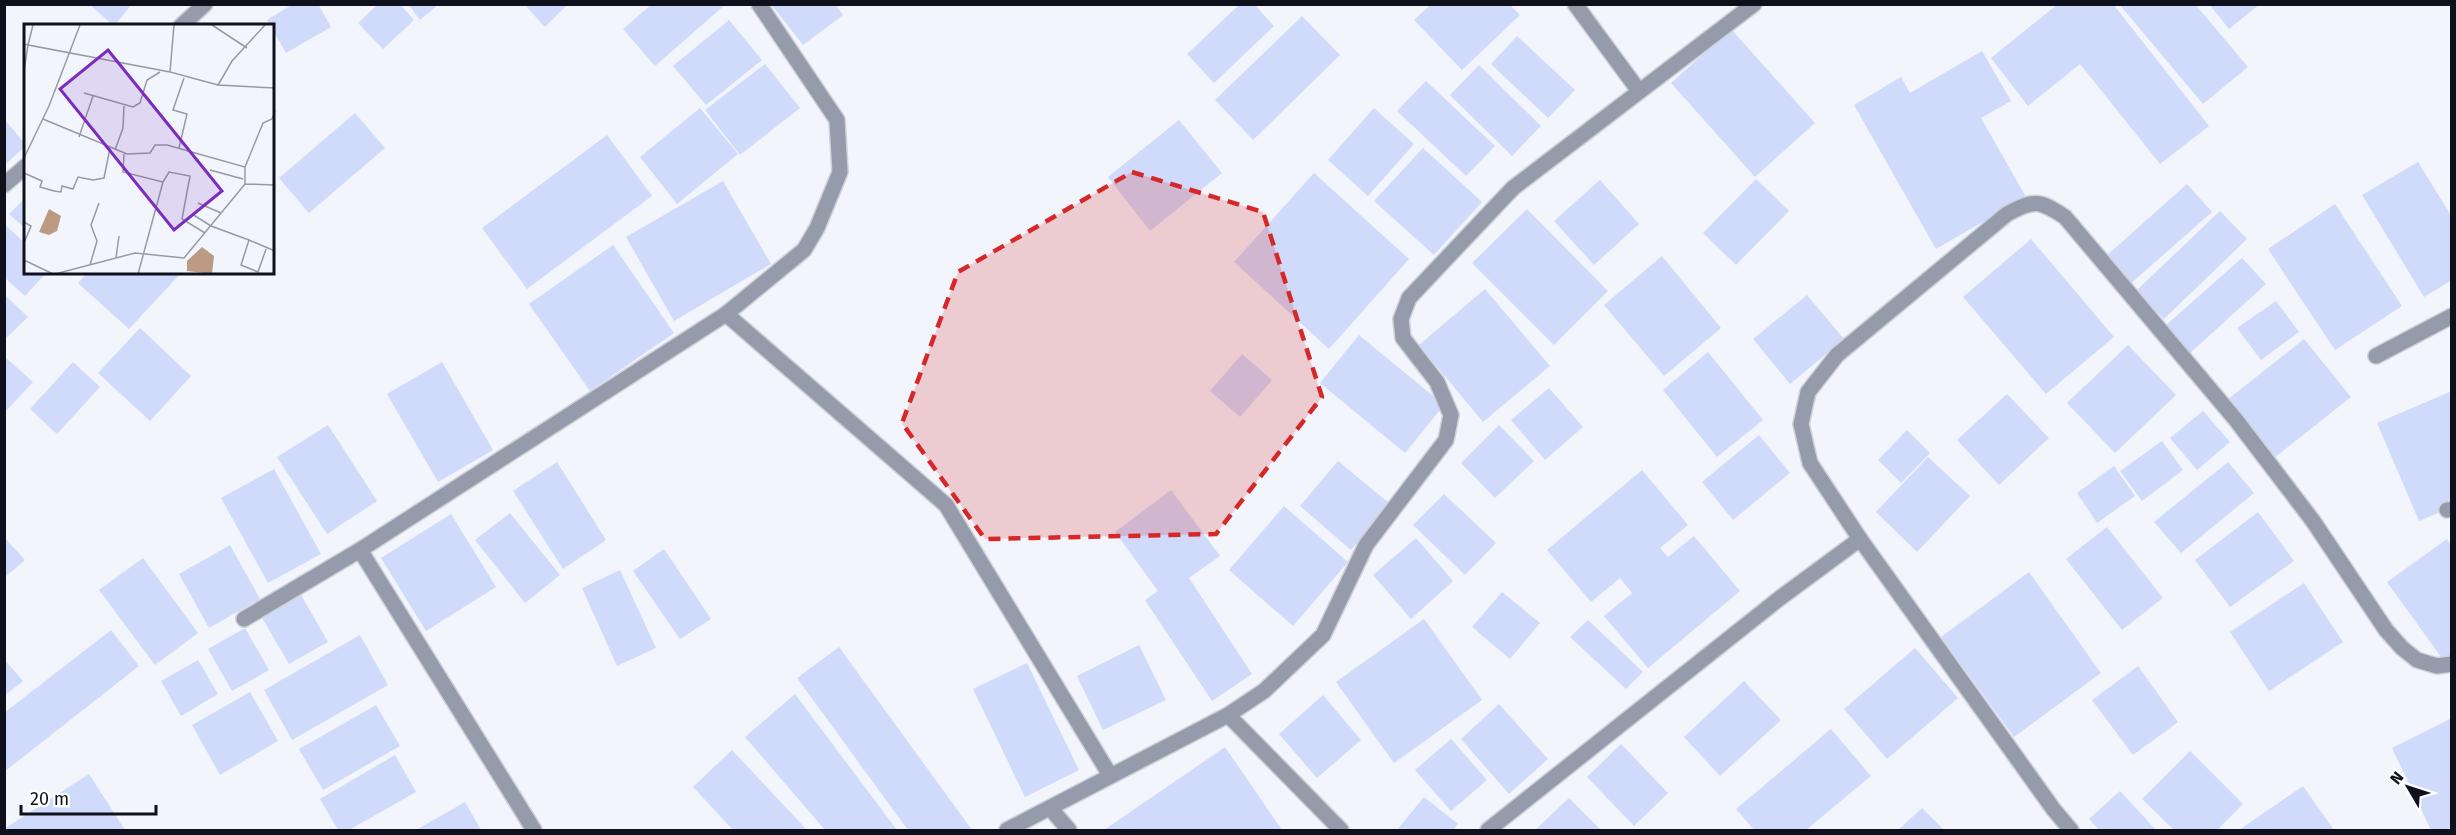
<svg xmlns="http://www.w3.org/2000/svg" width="2456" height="835" viewBox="0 0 2456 835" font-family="'Fira Sans',sans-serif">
	<rect width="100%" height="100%" fill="#f3f5fc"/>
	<g fill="#d0dafb">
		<polygon points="89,4 132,4 114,26"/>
		<polygon points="293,4 318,4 331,27 286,53 273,30 273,26 270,26 267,20"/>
		<polygon points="378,4 400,4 414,20 383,49 358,23"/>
		<polygon points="408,4 439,4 420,20"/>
		<polygon points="524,4 568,4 545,27"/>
		<polygon points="652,4 726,4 655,66 623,29"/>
		<polygon points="771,4 835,4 843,15 803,45"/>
		<polygon points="1240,4 1254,4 1274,26 1214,83 1187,54"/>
		<polygon points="2058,4 2113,4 2209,126 2160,164 2080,64 2028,106 1991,58"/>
		<polygon points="2119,4 2195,4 2248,67 2203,104"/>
		<polygon points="2209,4 2260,4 2229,29"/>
		<polygon points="1430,5 1510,5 1520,15 1462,70 1414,20"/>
		<polygon points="1302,16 1340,55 1253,140 1215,100"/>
		<polygon points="729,20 762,60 706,105 673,66"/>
		<polygon points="1731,29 1815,123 1755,177 1671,83"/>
		<polygon points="1517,36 1575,90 1548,118 1491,64"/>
		<polygon points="1982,51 2011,101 1981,118 2026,197 1936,249 1854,105 1901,77 1910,93"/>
		<polygon points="765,64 800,108 740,155 705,110"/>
		<polygon points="1479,65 1541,126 1512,156 1450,95"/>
		<polygon points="1426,81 1495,146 1466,176 1397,111"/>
		<polygon points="700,108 738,154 677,204 640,157"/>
		<polygon points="1374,108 1414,144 1368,196 1328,160"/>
		<polygon points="355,113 385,148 309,213 279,178"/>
		<polygon points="5,120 26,145 5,165"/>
		<polygon points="1179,120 1222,173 1150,231 1108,177"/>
		<polygon points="607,135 652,196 527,289 482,228"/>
		<polygon points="1423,148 1482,202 1434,255 1374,201"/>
		<polygon points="2418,162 2452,217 2452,280 2424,297 2362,195"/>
		<polygon points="1314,173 1409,259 1329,349 1234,262"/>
		<polygon points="1756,179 1789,211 1736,265 1703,233"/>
		<polygon points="1600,180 1639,224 1594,265 1554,221"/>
		<polygon points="723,181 771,264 674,321 626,237"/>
		<polygon points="2187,184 2212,212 2129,285 2104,258"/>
		<polygon points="26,197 26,229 9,214"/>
		<polygon points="2335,204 2402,306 2335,350 2268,249"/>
		<polygon points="1527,209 1608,291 1554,345 1472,263"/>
		<polygon points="2220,211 2247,239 2164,319 2136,291"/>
		<polygon points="4,224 26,244 26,273 46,273 25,296 4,277"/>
		<polygon points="2031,239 2114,337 2046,394 1963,297"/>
		<polygon points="613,245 674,333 590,391 529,304"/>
		<polygon points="1662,256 1721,328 1664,376 1604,305"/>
		<polygon points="2242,258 2266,284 2189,354 2165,326"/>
		<polygon points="87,273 181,273 129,329 78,283"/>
		<polygon points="1485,289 1550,366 1483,422 1419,345"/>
		<polygon points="4,294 28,317 4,340"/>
		<polygon points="1807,295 1844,339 1790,384 1753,339"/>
		<polygon points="2276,301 2299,332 2261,360 2237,328"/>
		<polygon points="140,328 191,376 150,421 98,373"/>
		<polygon points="1359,335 1444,405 1405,453 1320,383"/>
		<polygon points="2304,339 2351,397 2274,458 2227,400"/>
		<polygon points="2128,345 2176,395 2115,453 2067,403"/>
		<polygon points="1708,352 1763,420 1717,457 1663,390"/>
		<polygon points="1242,354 1272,380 1240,417 1210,391"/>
		<polygon points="4,356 33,382 4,413"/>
		<polygon points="73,362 100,387 57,434 30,409"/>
		<polygon points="442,362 493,450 438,482 387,394"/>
		<polygon points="1549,388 1583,427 1545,460 1511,420"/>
		<polygon points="2452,391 2452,507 2419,521 2377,423"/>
		<polygon points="2007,394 2049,438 1999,485 1957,440"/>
		<polygon points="2203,411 2230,442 2197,470 2170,438"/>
		<polygon points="328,425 377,501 327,534 277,457"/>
		<polygon points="1499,425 1534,461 1495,498 1461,463"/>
		<polygon points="1907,430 1930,453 1901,483 1878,460"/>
		<polygon points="1759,435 1790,473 1733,520 1702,482"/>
		<polygon points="2162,441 2183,470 2142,501 2120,471"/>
		<polygon points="1928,457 1970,496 1917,552 1876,512"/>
		<polygon points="1338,461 1390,504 1351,550 1300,506"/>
		<polygon points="557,462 606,540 563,569 513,491"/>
		<polygon points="2228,462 2254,493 2181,553 2154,522"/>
		<polygon points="2114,466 2135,496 2097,523 2077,493"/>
		<polygon points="274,469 321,554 268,583 221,498"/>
		<polygon points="1642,470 1688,525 1660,548 1668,557 1694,536 1740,591 1648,668 1604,616 1632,593 1620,578 1591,602 1547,550"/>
		<polygon points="1171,490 1220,556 1189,578 1252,674 1212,701 1145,600 1158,591 1115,532"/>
		<polygon points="1444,494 1496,543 1465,575 1413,525"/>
		<polygon points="1284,506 1348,562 1293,626 1229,570"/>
		<polygon points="2258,512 2294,561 2230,607 2195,560"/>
		<polygon points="510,513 560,575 525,603 475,540"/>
		<polygon points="451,514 496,587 426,631 381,558"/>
		<polygon points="2107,527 2163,598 2122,630 2066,559"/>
		<polygon points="4,537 25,560 4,578"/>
		<polygon points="1416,538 1453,581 1411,619 1373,575"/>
		<polygon points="2447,539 2452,546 2452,655 2444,661 2387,582"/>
		<polygon points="230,545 260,599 209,628 179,574"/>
		<polygon points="664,549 711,619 680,639 633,571"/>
		<polygon points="143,558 198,633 155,665 99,590"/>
		<polygon points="620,570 656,648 617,666 582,588"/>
		<polygon points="2029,572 2101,673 2014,737 1941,637"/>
		<polygon points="2304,583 2343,642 2269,691 2230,632"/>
		<polygon points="1502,592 1540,623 1510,659 1472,627"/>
		<polygon points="300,593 328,642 289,664 261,616"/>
		<polygon points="1424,619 1482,700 1394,763 1336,682"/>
		<polygon points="1588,620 1643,672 1626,689 1570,637"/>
		<polygon points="245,628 269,670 232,691 208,649"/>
		<polygon points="111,630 139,666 4,772 4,713"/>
		<polygon points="360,635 388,685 292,740 264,690"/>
		<polygon points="1139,645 1166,700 1103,730 1077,676"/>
		<polygon points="839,647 972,830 908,830 797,678"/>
		<polygon points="1915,648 1958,698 1887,759 1844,709"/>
		<polygon points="4,659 23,681 4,696"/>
		<polygon points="198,660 218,694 181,716 161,681"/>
		<polygon points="1027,663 1079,770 1025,797 973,689"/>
		<polygon points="2138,666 2178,722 2133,755 2092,700"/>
		<polygon points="1744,681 1781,720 1720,776 1684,737"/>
		<polygon points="250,692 278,741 220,775 192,725"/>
		<polygon points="795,694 897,830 825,830 745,737"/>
		<polygon points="1323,695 1361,740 1317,778 1279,734"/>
		<polygon points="1499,704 1548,759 1509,794 1461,739"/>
		<polygon points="376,705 400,746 323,790 299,749"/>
		<polygon points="2450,719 2452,723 2452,830 2431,830 2392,748"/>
		<polygon points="1831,729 1871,776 1806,830 1754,830 1736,809"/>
		<polygon points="1451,739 1487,780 1451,811 1415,770"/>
		<polygon points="1621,744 1668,793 1634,826 1587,777"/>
		<polygon points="1225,747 1282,830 1104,830"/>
		<polygon points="732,750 807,830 733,830 693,787"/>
		<polygon points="2190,751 2243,804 2217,830 2174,830 2142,799"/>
		<polygon points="395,755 416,792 349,830 338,830 320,799"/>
		<polygon points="89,774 125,830 4,830 4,829"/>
		<polygon points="2303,786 2334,830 2239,830"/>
		<polygon points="2120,791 2156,830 2099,830 2089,819"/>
		<polygon points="1424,797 1458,824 1453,830 1397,830"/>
		<polygon points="1569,798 1601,830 1535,830"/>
		<polygon points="465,802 481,830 416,830"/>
		<polygon points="1922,808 1944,830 1898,830"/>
	</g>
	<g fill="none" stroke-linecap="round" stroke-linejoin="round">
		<g stroke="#ced1d8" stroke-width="18">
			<g id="minor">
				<polyline points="1575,4 1639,91"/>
				<polyline points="181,26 205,4"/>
				<polyline points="4,185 26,166"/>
				<polyline points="726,314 946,505 1110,775"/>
				<polyline points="2376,356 2452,316"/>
				<polyline points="2447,510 2452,509"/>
				<path d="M1860,539L1810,463L1801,424L1808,392L1837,355L2007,214C2035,199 2039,200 2065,217L2236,420L2313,521L2386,630L2402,648L2417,660L2437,666L2452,664"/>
				<polyline points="360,550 534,830"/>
				<polyline points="244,619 360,550 726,314 804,250 817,228 840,172 837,120 759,4"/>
				<polyline points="1228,715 1341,830"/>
				<polyline points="1050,808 1069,830"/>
				<polyline points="1488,830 1780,598 1860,539 2054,810 2071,830"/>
			</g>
		</g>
		<g stroke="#ced1d8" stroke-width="18">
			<polyline id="tertiary" points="1007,830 1228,715 1264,691 1323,635 1366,545 1446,440 1451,415 1437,382 1403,338 1401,319 1409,298 1513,188 1754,4"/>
		</g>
		<use href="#minor" stroke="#969bab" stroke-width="15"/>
		<use href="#tertiary" stroke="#969bab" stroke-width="15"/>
	</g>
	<path fill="#d62828" fill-opacity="0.2" stroke="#d62828" stroke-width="4.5" stroke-dasharray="12 8" stroke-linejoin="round" d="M1132,172L1263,212L1322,397L1216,534L985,539L902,423L958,272Z"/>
	<g transform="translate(24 24)">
		<rect width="250" height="250" fill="#f3f5fc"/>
		<path d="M25,185L37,192L33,207L25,211L15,208ZM178,223L190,232L188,250L163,247V237Z" fill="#bd9a84"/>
		<path fill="none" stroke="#979aa2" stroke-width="1.5" d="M150,1L146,48L194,61M188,1L223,24M241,1L208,37L194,61L251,64M0,20L4,21L9,1M0,47L4,21L146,48M60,69L109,83L116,79L123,56L136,48M19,95L103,130L126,129L131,121H143L221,143V160L251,161M55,113L69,72M155,124L163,90L149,86L160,54M91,126L99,104L100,82M100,130L99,148L139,158L114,250M0,134L25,82L56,1M221,143L239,99L248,95L251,87M186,146L219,155M0,149L18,157L16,163L30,167L37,168L38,162L49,165L54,153L69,156L80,154L86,124M139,158L145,148L166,152L158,195L181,209M174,179L197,189M168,190L187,202L225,216L217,241L234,248L242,225M0,198L7,202L0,219M225,216L251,227M92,234L95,212M0,236L29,250M66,241L73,217L67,201L75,179M31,250L111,229L160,234L221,160"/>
		<path fill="#7b2cbf" fill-opacity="0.15" stroke="#7b2cbf" stroke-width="3" d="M84,26L198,167L150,206L36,65Z"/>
		<rect width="250" height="250" fill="none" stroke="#0e111c" stroke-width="3"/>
	</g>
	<rect width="2456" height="835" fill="none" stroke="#0e111c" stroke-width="12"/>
	<g transform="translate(2408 787) rotate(309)" stroke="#ffffff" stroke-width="4.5" paint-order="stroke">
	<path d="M0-4.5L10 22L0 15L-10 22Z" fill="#0e111c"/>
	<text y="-9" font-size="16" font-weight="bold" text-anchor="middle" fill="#0e111c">N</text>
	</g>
	<path d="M21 805v9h135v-9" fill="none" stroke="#0e111c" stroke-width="3"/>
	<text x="30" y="805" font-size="18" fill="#0e111c" stroke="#ffffff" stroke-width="4.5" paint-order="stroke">20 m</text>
</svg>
